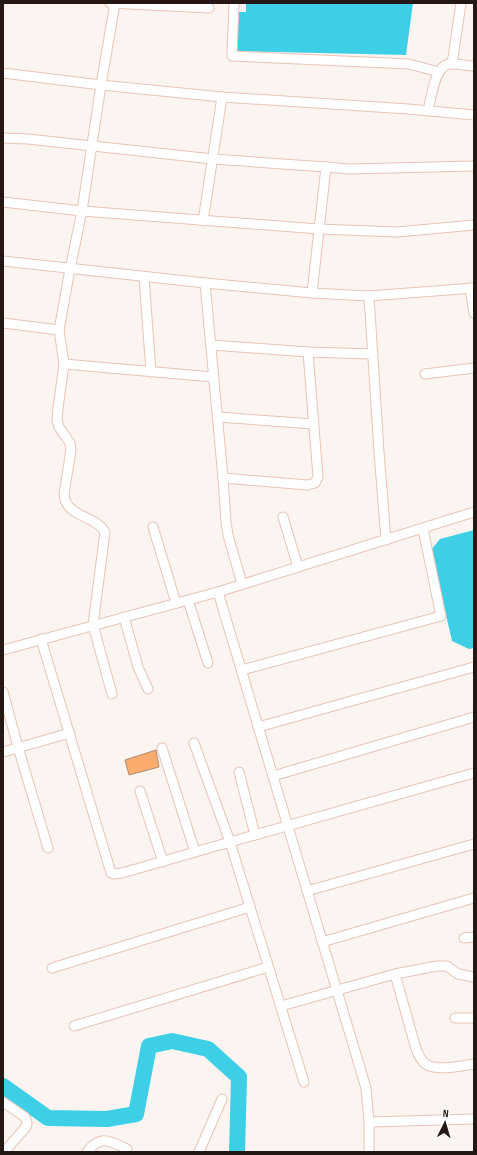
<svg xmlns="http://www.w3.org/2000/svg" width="477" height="1155" viewBox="0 0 477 1155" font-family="'Sofia Sans Condensed',sans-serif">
	<rect width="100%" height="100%" fill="#fcf4f1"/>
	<g fill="#3ccfe6">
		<polygon points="246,3 413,3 406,55 235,51 238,12 246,12"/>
		<polygon points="474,530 474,648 469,649 452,641 431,550 440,539"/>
	</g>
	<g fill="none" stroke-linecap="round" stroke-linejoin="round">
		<polyline stroke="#3ccfe6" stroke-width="16" points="3,1086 48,1118 107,1119 136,1114 149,1046 172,1041 208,1049 239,1077 237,1152"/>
	</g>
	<polygon fill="#fbab6d" stroke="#aa8e79" points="156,750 159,767 129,775 125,760"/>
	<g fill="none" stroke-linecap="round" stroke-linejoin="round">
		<g stroke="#e8c4b6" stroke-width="11">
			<g id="minor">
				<polyline points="110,3 209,8"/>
				<polyline points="234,3 232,56 409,64 439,72"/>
				<polyline points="452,64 461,3"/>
				<polyline points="3,73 101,85 222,97 408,109 474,115"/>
				<path d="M428,111C431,99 434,71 446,65C453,62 466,66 474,66"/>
				<polyline points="3,138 28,139 213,159 326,167 349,169 474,166"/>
				<polyline points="3,202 82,211 319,229 397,232 474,225"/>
				<polyline points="203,221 222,97"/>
				<polyline points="3,261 205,283 312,293 369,296 474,288"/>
				<polyline points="144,277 151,372"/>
				<polyline points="205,283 223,478 226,522 228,535 242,584"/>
				<polyline points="470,288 474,313"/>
				<polyline points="312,293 326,167"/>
				<polyline points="369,296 379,452 386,540"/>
				<polyline points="3,323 59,330"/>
				<polyline points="211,345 308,352 373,354"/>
				<polyline points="64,364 213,377"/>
				<polyline points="425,374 474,368"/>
				<polyline points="218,417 313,424"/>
				<polyline points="223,478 307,485 315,483 318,477 308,352"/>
				<polyline points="283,517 298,567"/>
				<polyline points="153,527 176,603"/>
				<polyline points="188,600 208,663"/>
				<polyline points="124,617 138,667 148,689"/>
				<polyline points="41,639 111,873 114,874 122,873 230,842 194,743"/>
				<polyline points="3,650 218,592"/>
				<polyline points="242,670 441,616 423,529"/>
				<polyline points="3,692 18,747 48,848"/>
				<path d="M112,694L93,625L105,532C94,514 66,518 64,494L71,450L70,443L59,427L57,420L58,408L64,364L59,330L70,269L82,211L101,85L115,3"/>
				<polyline points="258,727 474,667"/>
				<polyline points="162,748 195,852"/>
				<polyline points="3,752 70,733"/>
				<polyline points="239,772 255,835"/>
				<polyline points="273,776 474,717"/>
				<polyline points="140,791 163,862"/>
				<polyline points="307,891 474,844"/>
				<polyline points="250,907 230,842 474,773"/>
				<polyline points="464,938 474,937"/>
				<polyline points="322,942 474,898"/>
				<polyline points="52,968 250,907 304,1082"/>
				<path d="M395,974L416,1049C419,1055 421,1062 427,1065C440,1071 460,1066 474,1064"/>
				<polyline points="281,1006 395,974 437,966 447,966 458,974 474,977"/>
				<polyline points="455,1018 474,1018"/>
				<polyline points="74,1026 268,967"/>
				<polyline points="3,1102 25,1117 27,1123 26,1127 4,1152"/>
				<polyline points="369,1122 474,1119"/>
				<path d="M87,1152C101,1134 109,1141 127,1149"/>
				<polyline points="199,1152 222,1099"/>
				<polyline points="369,1152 369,1122 366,1088 218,592 474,512"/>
			</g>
		</g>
		<use href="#minor" stroke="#fff" stroke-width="9"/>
	</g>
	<rect width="477" height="1155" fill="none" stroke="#251814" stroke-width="8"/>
	<g transform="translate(445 1123) rotate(5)" stroke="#ffffff" stroke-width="3" paint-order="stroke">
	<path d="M0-3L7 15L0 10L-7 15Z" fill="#251814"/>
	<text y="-6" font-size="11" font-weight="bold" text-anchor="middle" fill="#251814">N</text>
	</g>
</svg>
